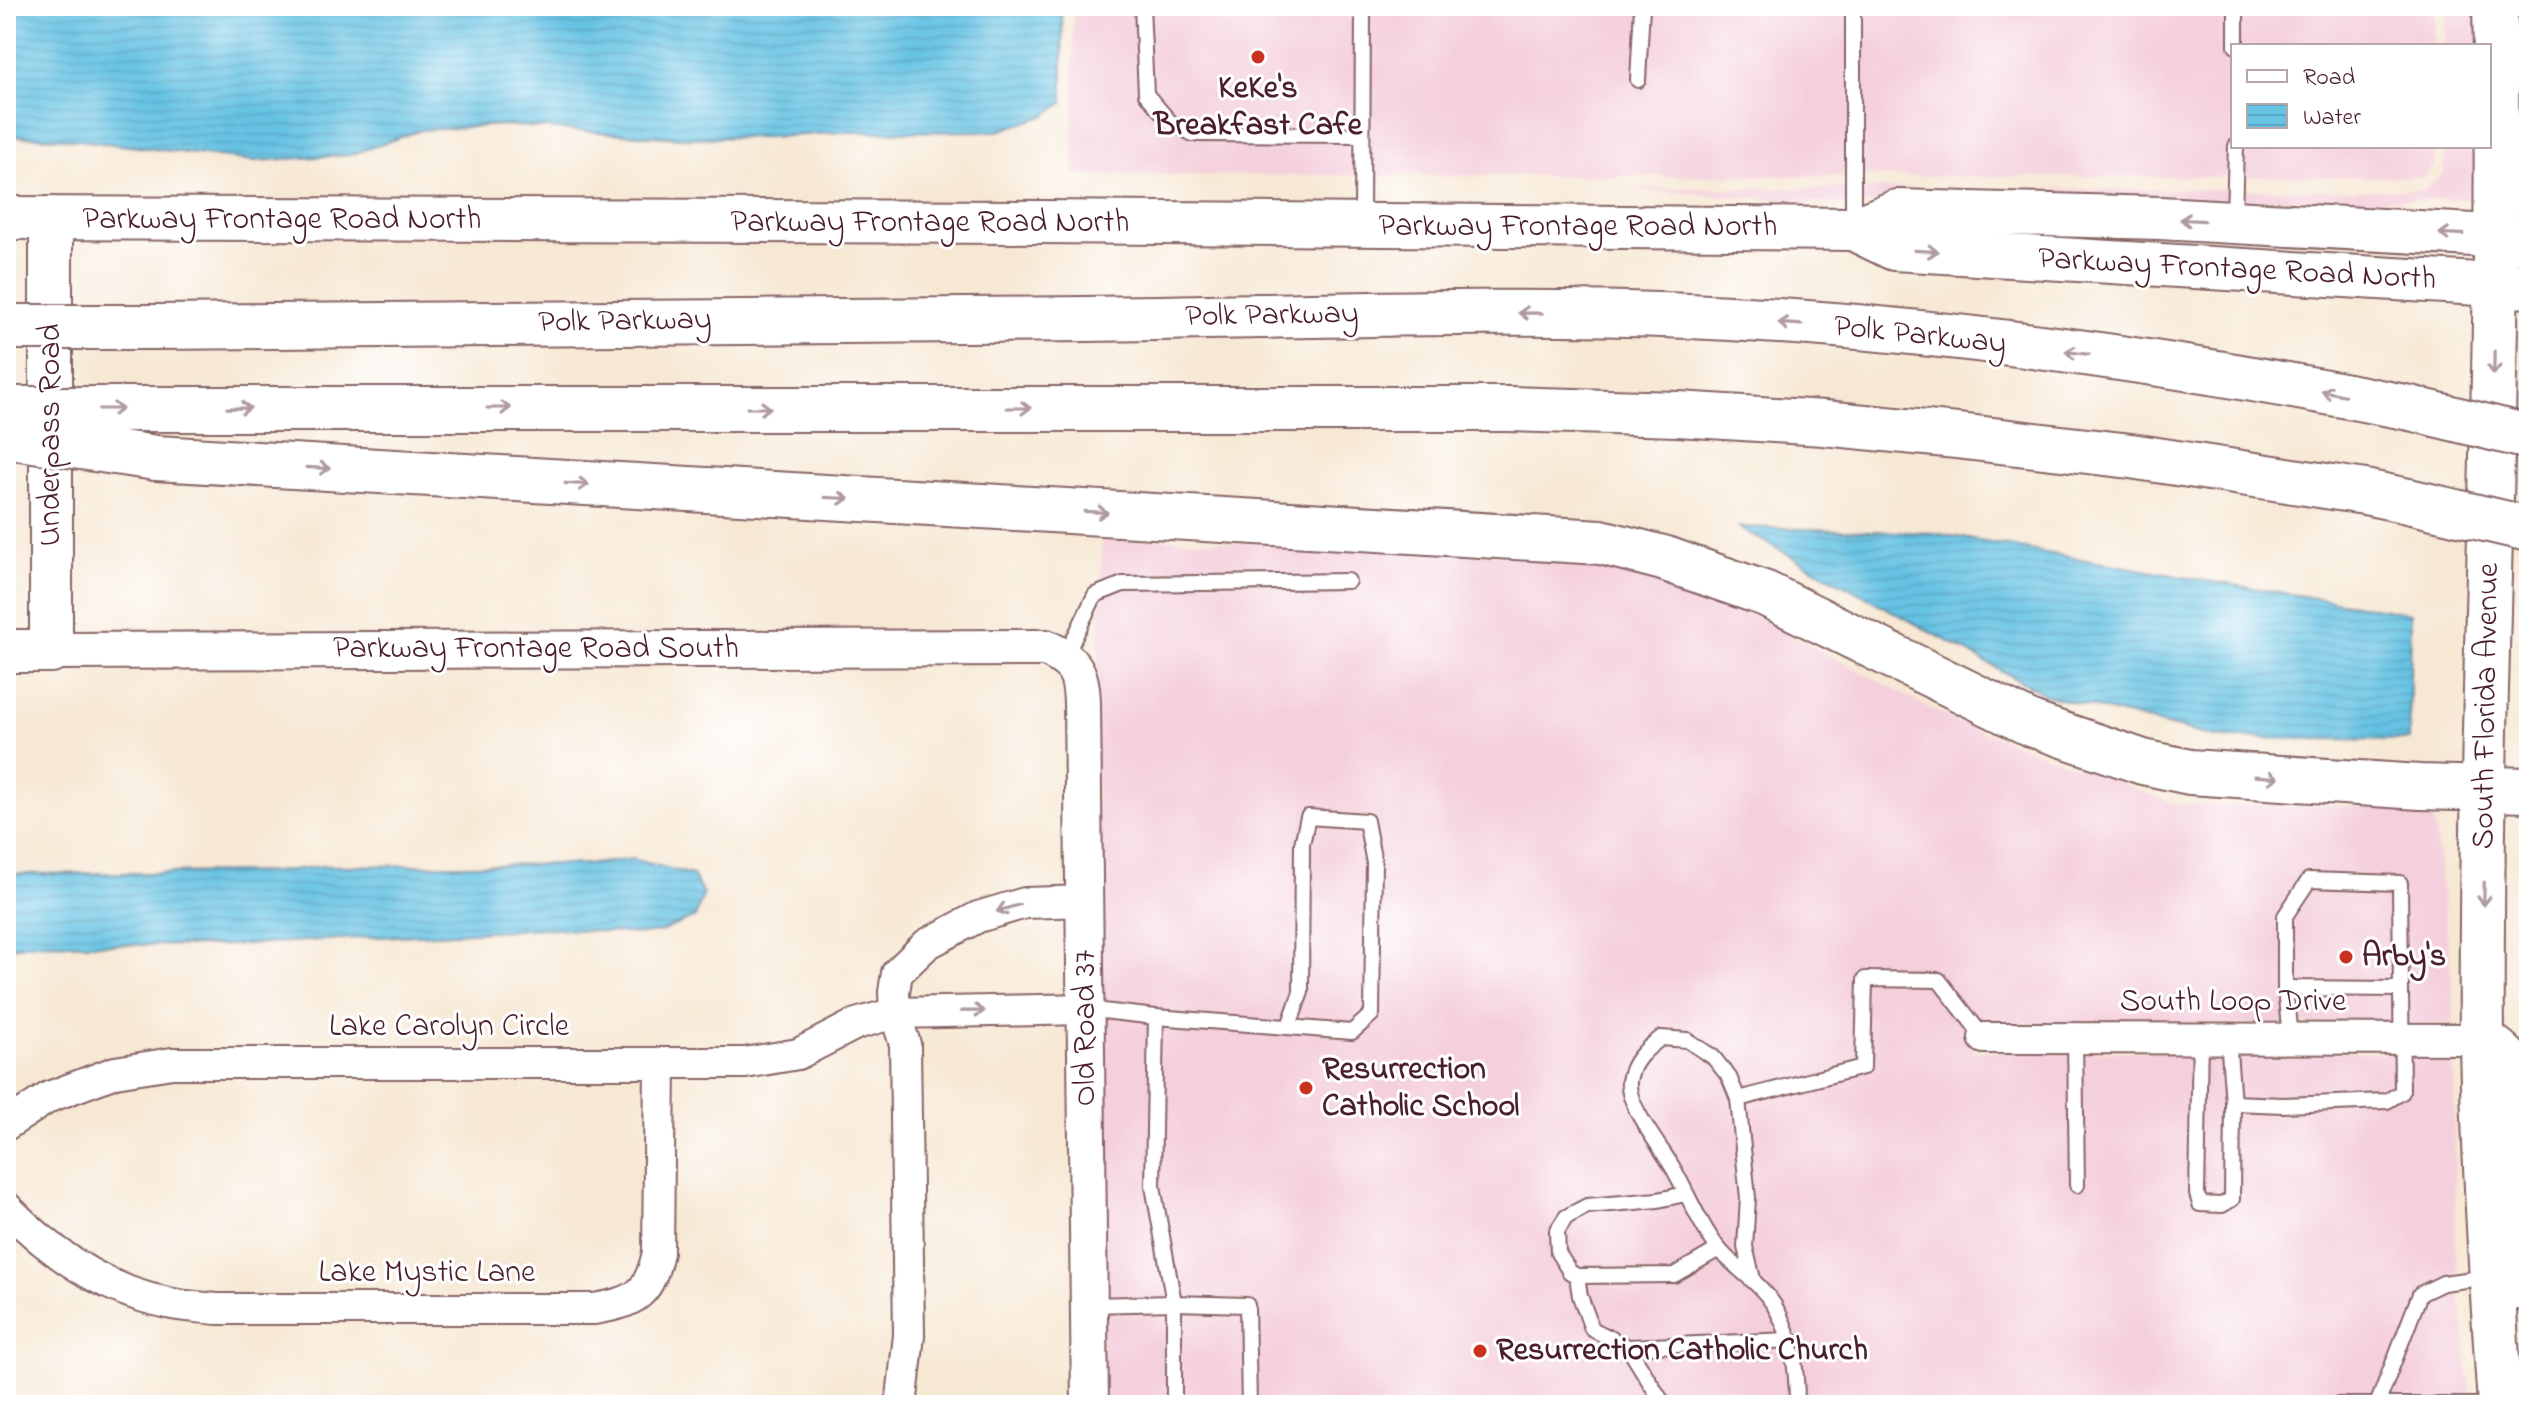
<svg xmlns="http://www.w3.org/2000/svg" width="2535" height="1411" viewBox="0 0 2535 1411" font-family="'Indie Flower',sans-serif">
	<defs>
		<pattern id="water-rules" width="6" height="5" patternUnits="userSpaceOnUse" patternTransform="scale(2)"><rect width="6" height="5" fill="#66c3e4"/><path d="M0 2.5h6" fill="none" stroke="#5aa7c4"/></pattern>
	</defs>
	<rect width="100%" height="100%" fill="#fff"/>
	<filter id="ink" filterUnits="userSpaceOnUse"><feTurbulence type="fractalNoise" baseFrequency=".0125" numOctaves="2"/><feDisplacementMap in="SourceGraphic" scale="16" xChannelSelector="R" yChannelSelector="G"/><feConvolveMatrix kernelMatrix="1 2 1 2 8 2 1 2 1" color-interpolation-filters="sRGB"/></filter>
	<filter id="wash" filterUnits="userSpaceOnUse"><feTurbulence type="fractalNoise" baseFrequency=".006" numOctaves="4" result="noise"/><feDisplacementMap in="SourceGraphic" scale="32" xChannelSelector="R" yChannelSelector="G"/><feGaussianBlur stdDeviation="1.8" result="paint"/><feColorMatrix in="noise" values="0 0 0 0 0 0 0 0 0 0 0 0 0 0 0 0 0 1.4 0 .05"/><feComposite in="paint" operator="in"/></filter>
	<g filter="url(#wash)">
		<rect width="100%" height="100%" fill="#f7e8d4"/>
		<g fill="#f4cfdc">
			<polygon points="1073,6 2435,6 2435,46 2233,46 2233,146 2434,146 2434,165 2423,177 1074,175"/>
			<polygon points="2445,6 2482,6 2483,46 2445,46"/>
			<polygon points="2507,6 2529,6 2529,210 2510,209"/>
			<polygon points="2445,146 2485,146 2485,199 1838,204 1614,188 2423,190 2430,186 2444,172"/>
			<polygon points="1102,536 1527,554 1638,574 1755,616 1954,721 2176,804 2433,806 2453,995 2453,1025 1972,1023 1972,1051 2454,1053 2455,1250 2472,1405 1102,1405 1096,749"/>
		</g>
		<g fill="url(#water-rules)" stroke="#587188" stroke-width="2">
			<polygon points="6,6 1062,6 1063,103 1044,116 998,131 842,132 776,137 679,138 502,125 421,130 350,155 254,161 62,138 6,136"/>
			<polygon points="1738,527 1934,533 2189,578 2411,613 2409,740 2219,738 2048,696"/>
			<polygon points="633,859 693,875 703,895 695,917 660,932 640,934 547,928 212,946 35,943 6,948 6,874 273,872 324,866 592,864"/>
		</g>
	</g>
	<g filter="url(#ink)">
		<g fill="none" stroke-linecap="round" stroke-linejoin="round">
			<g stroke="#876566" stroke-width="18">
				<g id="service">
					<polyline points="1142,6 1146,94 1170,122 1193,134 1362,135"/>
					<polyline points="2236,6 2236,46"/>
					<polyline points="1638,80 1642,6"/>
					<polyline points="2234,218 2236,146"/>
					<polyline points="1362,222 1363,6"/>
					<polyline points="1853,226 1853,6"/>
					<polyline points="1065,657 1095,595 1123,584 1348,581"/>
					<polyline points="2285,988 2401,989"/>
					<polyline points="1085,1009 1156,1017 1352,1032 1372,1014 1374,863 1366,821 1308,817 1302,844 1301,992 1289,1026"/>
					<polyline points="1156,1017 1153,1186 1174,1303 1247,1305 1249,1405"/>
					<polyline points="2075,1038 2077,1185"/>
					<polyline points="2200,1038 2197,1194 2200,1204 2222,1205 2232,1199 2233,1103"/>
					<polyline points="2228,1038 2233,1103 2283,1105 2387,1101 2402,1092 2400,883 2309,880 2285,916 2285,988 2290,1038"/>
					<polyline points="1738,1099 1863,1067 1865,979 1939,980 1984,1038"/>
					<polyline points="1685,1194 1658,1200 1587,1206 1566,1217 1557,1231 1558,1253 1570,1272 1577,1276 1674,1275 1719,1249"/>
					<polyline points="1577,1276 1580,1296 1592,1329 1628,1347 1792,1340"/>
					<path d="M1753,1279L1745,1247L1748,1198L1738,1099L1729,1077L1713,1057L1687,1040L1661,1038C1646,1049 1632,1061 1629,1081C1626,1105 1661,1147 1673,1168C1688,1194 1699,1224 1718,1248C1735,1269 1759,1281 1774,1305C1793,1336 1797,1369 1797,1405"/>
					<polyline points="1089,1305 1174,1303 1174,1405"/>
					<polyline points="1628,1347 1664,1405"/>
					<polyline points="2338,1405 2495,1405"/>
					<polyline points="2377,1405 2420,1294 2443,1283 2488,1277"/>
				</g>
			</g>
			<g stroke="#876566" stroke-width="34">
				<g id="minor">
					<polyline points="1984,1038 2482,1039"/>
					<polyline points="6,1125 49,1097 115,1072 172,1063 745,1063 798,1054 856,1024 895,1013 1085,1009"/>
					<path d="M6,1207C50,1252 105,1291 168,1303C184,1307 201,1307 217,1309H594C636,1302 649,1295 658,1252L660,1063"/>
					<polyline points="899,1405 902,1398 909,1335 905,1044 895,1013 894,992 897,973 927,944 978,917 1025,903 1086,901"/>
				</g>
			</g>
			<g stroke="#876566" stroke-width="40">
				<path id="tertiary" d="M51,651L1046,648C1075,662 1081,671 1082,703L1090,1405"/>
			</g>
			<g stroke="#876566" stroke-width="46">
				<g id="secondary">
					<polyline points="6,218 1042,222 1853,229 1897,211 2160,218 2529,238"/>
					<polyline points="1853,229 1894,249 2529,287"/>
					<polyline points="6,651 51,651 51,218"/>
				</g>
			</g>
			<g stroke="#876566" stroke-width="48">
				<g id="primary">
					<path d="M2495,6C2503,351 2479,695 2482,1040C2484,1162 2492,1283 2500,1405"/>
					<path d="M2482,1039C2513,1061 2518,1068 2524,1106L2529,1290"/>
				</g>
			</g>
			<g stroke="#876566" stroke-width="48">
				<g id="motorway">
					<path d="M154,327C465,324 776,321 1086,319C1287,317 1488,308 1689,316C1931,326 2172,361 2410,408"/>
					<polyline points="161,409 1508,409 1678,414 1824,423 1957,436 2131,456 2365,492 2408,501"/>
					<polyline points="156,458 1601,542 1663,558 1766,594 2031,724 2143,762 2190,772 2420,787 2529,790"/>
				</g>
			</g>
			<use href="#service" stroke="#fff" stroke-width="14"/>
			<use href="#minor" stroke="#fff" stroke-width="30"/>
			<use href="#tertiary" stroke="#fff" stroke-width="36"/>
			<use href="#secondary" stroke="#fff" stroke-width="42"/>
			<use href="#primary" stroke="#fff" stroke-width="44"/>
			<use href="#motorway" stroke="#fff" stroke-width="44"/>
			<g stroke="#876566" stroke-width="48" stroke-linecap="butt">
				<g id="motorway-bridge">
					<polyline points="11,327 154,327"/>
					<polyline points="2410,408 2529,437"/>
					<polyline points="6,409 161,409"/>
					<polyline points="6,436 156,458"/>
					<polyline points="2408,501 2529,529"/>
				</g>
			</g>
			<use href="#motorway-bridge" stroke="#fff" stroke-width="44"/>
		</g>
		<defs><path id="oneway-shaft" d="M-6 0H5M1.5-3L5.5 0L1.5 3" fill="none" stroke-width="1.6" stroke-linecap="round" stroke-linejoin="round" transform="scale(2)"/></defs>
		<g stroke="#ae9aa0">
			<use href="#oneway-shaft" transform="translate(2192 220) rotate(-177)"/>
			<use href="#oneway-shaft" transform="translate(2451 234) rotate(-178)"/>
			<use href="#oneway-shaft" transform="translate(1926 251) rotate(3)"/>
			<use href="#oneway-shaft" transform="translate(1530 313) rotate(-179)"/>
			<use href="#oneway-shaft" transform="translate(1790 324) rotate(-176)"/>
			<use href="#oneway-shaft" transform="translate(2077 353) rotate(-173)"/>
			<use href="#oneway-shaft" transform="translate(2494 363) rotate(91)"/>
			<use href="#oneway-shaft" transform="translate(2333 393) rotate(-169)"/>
			<use href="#oneway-shaft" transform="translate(239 408) rotate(-1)"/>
			<use href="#oneway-shaft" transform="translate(499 408)"/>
			<use href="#oneway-shaft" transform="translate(759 408)"/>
			<use href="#oneway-shaft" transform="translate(1019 408)"/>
			<use href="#oneway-shaft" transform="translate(111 409)"/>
			<use href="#oneway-shaft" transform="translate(318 468) rotate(3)"/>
			<use href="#oneway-shaft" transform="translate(577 484) rotate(3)"/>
			<use href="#oneway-shaft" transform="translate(837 498) rotate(3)"/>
			<use href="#oneway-shaft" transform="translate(1096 512) rotate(3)"/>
			<use href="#oneway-shaft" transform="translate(2267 777) rotate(4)"/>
			<use href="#oneway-shaft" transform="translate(2484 894) rotate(91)"/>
			<use href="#oneway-shaft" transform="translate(1008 908) rotate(163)"/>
			<use href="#oneway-shaft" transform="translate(973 1011) rotate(-1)"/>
		</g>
	</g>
	<g fill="#c8321e" stroke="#fff" stroke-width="3">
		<circle cx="1258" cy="57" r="8"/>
		<circle cx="2346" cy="957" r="8"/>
		<circle cx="1306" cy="1088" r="8"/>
		<circle cx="1480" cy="1351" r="8"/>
	</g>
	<g text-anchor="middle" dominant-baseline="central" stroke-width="6" stroke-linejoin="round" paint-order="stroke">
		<g font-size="32" font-weight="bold" fill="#4a1f2b" stroke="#fff" text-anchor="start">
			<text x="1258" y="89" text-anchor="middle">KeKe's<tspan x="1258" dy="37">Breakfast Cafe</tspan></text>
			<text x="2362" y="957">Arby's</text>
			<text x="1322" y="1070">Resurrection<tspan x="1322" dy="37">Catholic School</tspan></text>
			<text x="1496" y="1351">Resurrection Catholic Church</text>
		</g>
		<g font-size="32" fill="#4a1f2b" stroke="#fff">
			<text x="282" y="220">Parkway Frontage Road North</text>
			<text x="930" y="223">Parkway Frontage Road North</text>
			<text x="1578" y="227">Parkway Frontage Road North</text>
			<text transform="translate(2237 270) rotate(3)">Parkway Frontage Road North</text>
			<text transform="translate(1272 316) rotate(-1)">Polk Parkway</text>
			<text transform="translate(625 322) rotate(-1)">Polk Parkway</text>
			<text transform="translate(1920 336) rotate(6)">Polk Parkway</text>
			<text transform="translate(51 435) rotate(-90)">Underpass Road</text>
			<text x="536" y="649">Parkway Frontage Road South</text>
			<text transform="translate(2487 706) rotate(-89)">South Florida Avenue</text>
			<text x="2233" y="1002">South Loop Drive</text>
			<text x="449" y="1027">Lake Carolyn Circle</text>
			<text transform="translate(1086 1028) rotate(-90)">Old Road 37</text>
			<text x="427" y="1273">Lake Mystic Lane</text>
		</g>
	</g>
	<rect width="2535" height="1411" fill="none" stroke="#fff" stroke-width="32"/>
	<rect x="2231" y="44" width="260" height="104" fill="#ffffff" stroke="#b7a5aa" stroke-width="2"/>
	<rect x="2247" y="70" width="40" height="12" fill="#ffffff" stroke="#b7a5aa" stroke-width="2"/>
	<text x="2303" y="84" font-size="24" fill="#4a1f2b">Road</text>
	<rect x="2247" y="104" width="40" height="24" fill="url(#water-rules)" stroke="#b7a5aa" stroke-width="2"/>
	<text x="2303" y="124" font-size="24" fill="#4a1f2b">Water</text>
</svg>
